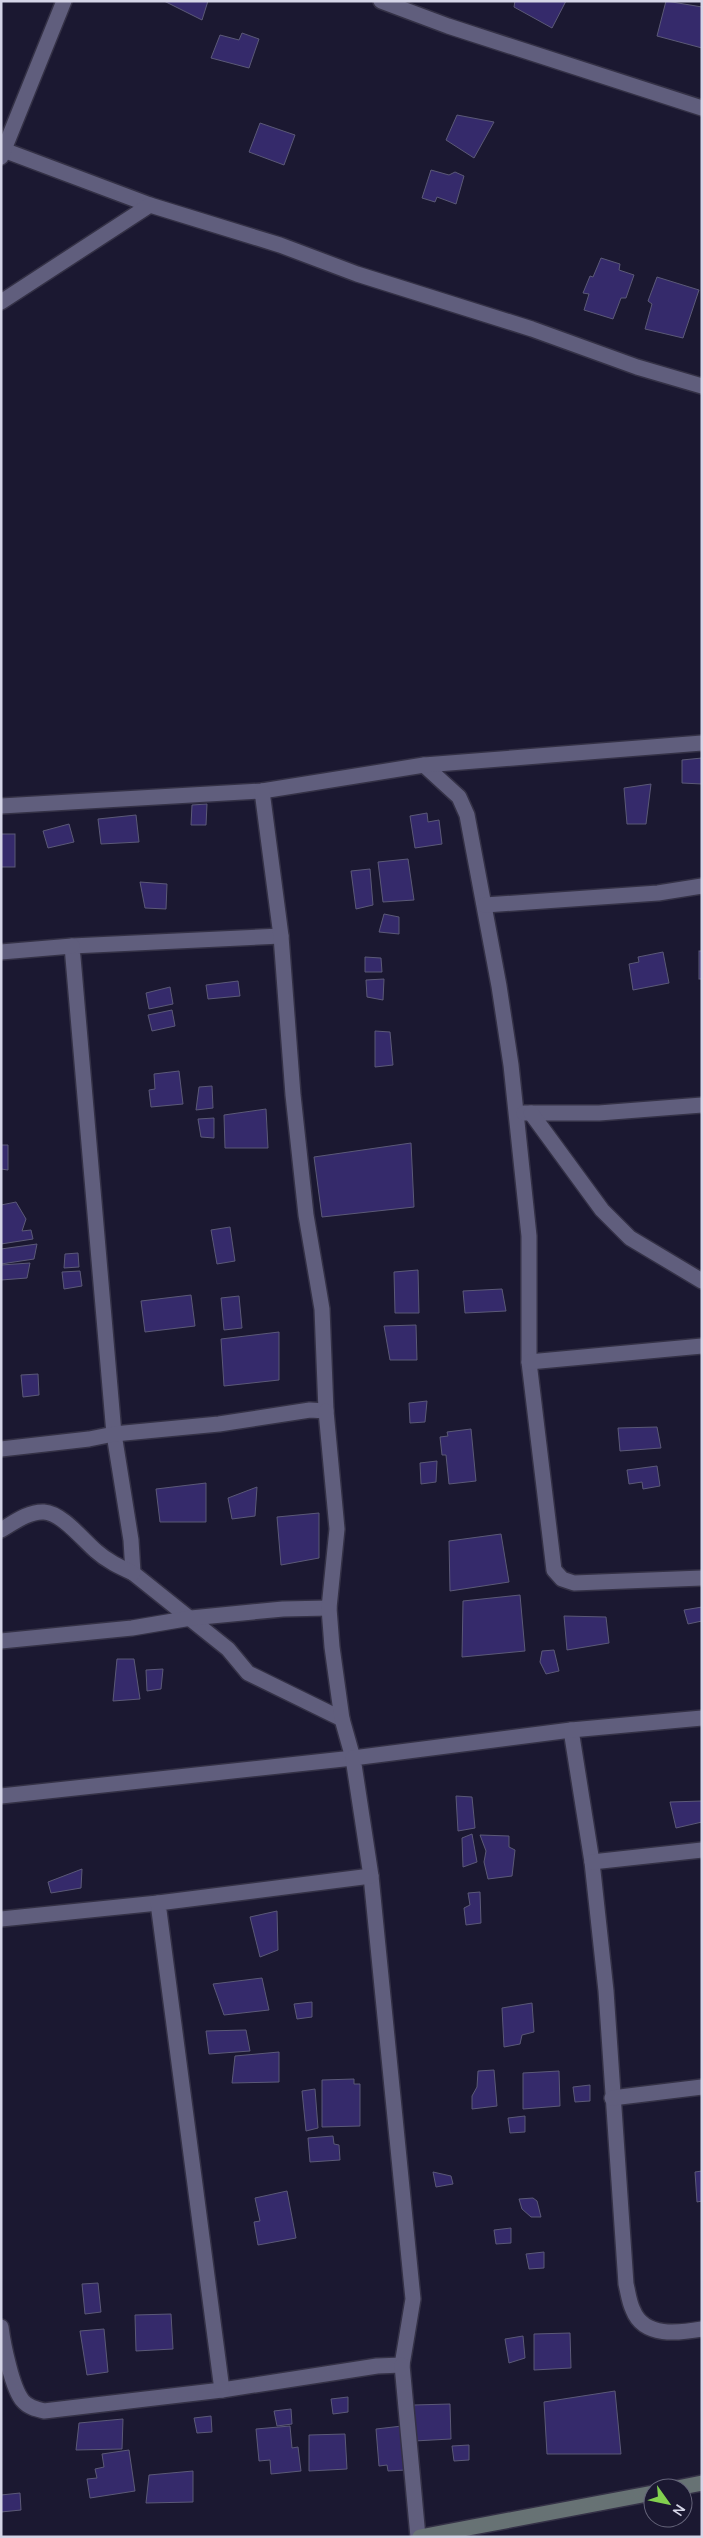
<svg xmlns="http://www.w3.org/2000/svg" width="703" height="2538" viewBox="0 0 703 2538" font-family="Manrope,sans-serif">
	<rect width="100%" height="100%" fill="#1b1831"/>
	<g fill="#352a6b" stroke="#5b5977">
		<polygon points="164,1 208,1 202,20"/>
		<polygon points="515,1 566,1 552,28 514,7"/>
		<polygon points="666,1 702,7 702,48 657,36"/>
		<polygon points="242,33 259,39 249,68 211,58 220,35 239,40"/>
		<polygon points="457,115 494,122 474,158 446,140"/>
		<polygon points="260,123 295,135 284,165 249,152"/>
		<polygon points="431,170 449,175 455,172 464,176 456,204 437,197 435,202 422,198"/>
		<polygon points="601,258 620,264 619,270 634,275 626,298 621,298 613,319 584,310 589,294 583,293 590,276 593,277"/>
		<polygon points="657,277 699,290 683,338 645,329 652,304 648,301"/>
		<polygon points="702,758 702,784 682,783 682,760"/>
		<polygon points="651,784 646,824 627,824 624,788"/>
		<polygon points="207,804 206,825 191,825 192,805"/>
		<polygon points="427,813 428,822 439,820 442,844 415,848 410,816"/>
		<polygon points="136,815 139,842 101,844 98,819"/>
		<polygon points="69,824 74,842 48,848 43,831"/>
		<rect x="1" y="834" width="14" height="33"/>
		<polygon points="408,859 414,900 383,902 378,862"/>
		<polygon points="370,869 373,905 356,909 351,871"/>
		<polygon points="140,882 167,884 166,909 145,908"/>
		<polygon points="384,914 399,917 399,934 379,932"/>
		<rect x="699" y="951" width="3" height="28"/>
		<polygon points="663,952 669,983 633,990 629,964 639,962 638,957"/>
		<polygon points="365,957 381,958 382,972 365,972"/>
		<polygon points="384,979 383,1000 367,997 366,980"/>
		<polygon points="238,981 240,996 208,999 206,985"/>
		<polygon points="170,987 173,1004 149,1009 146,993"/>
		<polygon points="172,1010 175,1026 152,1031 148,1015"/>
		<polygon points="375,1031 390,1032 393,1065 375,1067"/>
		<polygon points="179,1071 183,1104 151,1107 149,1090 155,1089 154,1074"/>
		<polygon points="212,1086 213,1108 196,1110 199,1087"/>
		<polygon points="266,1109 268,1148 225,1148 224,1115"/>
		<polygon points="214,1118 214,1138 201,1137 198,1119"/>
		<polygon points="411,1143 414,1207 322,1217 314,1157"/>
		<polygon points="1,1145 8,1145 8,1170 1,1169"/>
		<polygon points="16,1202 26,1219 22,1231 31,1230 33,1239 1,1244 1,1205"/>
		<polygon points="230,1227 235,1261 217,1264 211,1230"/>
		<polygon points="37,1244 34,1259 1,1264 1,1249"/>
		<polygon points="78,1253 79,1267 64,1268 65,1254"/>
		<polygon points="30,1263 27,1278 1,1280 1,1265"/>
		<polygon points="418,1270 419,1313 395,1313 394,1272"/>
		<polygon points="80,1271 82,1286 64,1289 62,1272"/>
		<polygon points="502,1289 506,1311 465,1313 463,1291"/>
		<polygon points="191,1295 195,1326 145,1332 141,1301"/>
		<polygon points="239,1296 242,1328 224,1330 221,1298"/>
		<polygon points="416,1325 417,1360 390,1360 384,1326"/>
		<polygon points="279,1332 279,1380 224,1386 221,1339"/>
		<polygon points="38,1374 39,1395 23,1397 21,1375"/>
		<polygon points="427,1401 425,1422 410,1423 409,1403"/>
		<polygon points="657,1427 661,1448 620,1451 618,1428"/>
		<polygon points="471,1429 476,1481 449,1484 446,1455 442,1455 440,1437 448,1436 447,1432"/>
		<polygon points="437,1461 436,1482 421,1484 420,1463"/>
		<polygon points="657,1466 660,1486 643,1489 642,1482 629,1484 627,1470"/>
		<polygon points="206,1483 206,1522 160,1522 156,1489"/>
		<polygon points="257,1487 255,1516 232,1519 228,1498"/>
		<polygon points="319,1513 319,1558 281,1565 277,1517"/>
		<polygon points="501,1534 509,1582 450,1591 449,1541"/>
		<polygon points="520,1595 525,1651 462,1657 463,1601"/>
		<polygon points="702,1607 702,1621 688,1624 684,1610"/>
		<polygon points="564,1616 606,1617 609,1643 567,1650"/>
		<polygon points="554,1650 559,1671 546,1674 540,1662 542,1651"/>
		<polygon points="117,1659 134,1659 140,1699 113,1701"/>
		<polygon points="163,1669 161,1689 147,1691 146,1670"/>
		<polygon points="456,1796 472,1797 475,1828 458,1831"/>
		<polygon points="702,1801 702,1822 676,1828 670,1802"/>
		<polygon points="472,1834 477,1862 463,1867 462,1838"/>
		<polygon points="480,1835 509,1836 509,1847 515,1850 512,1876 488,1879 484,1862 486,1851"/>
		<polygon points="82,1869 81,1888 51,1893 48,1882"/>
		<polygon points="480,1892 481,1923 466,1925 464,1908 470,1905 468,1893"/>
		<polygon points="277,1911 278,1950 260,1957 250,1917"/>
		<polygon points="262,1978 269,2010 224,2015 213,1984"/>
		<polygon points="312,2002 312,2017 297,2019 294,2004"/>
		<polygon points="532,2003 534,2032 522,2035 520,2044 504,2047 502,2008"/>
		<polygon points="246,2030 250,2051 209,2054 206,2031"/>
		<polygon points="279,2052 279,2082 232,2083 235,2056"/>
		<polygon points="494,2070 497,2106 472,2109 472,2096 477,2087 478,2071"/>
		<polygon points="559,2071 560,2106 523,2109 523,2073"/>
		<polygon points="354,2079 354,2084 360,2084 360,2126 322,2127 322,2080"/>
		<polygon points="590,2085 590,2101 575,2102 573,2087"/>
		<polygon points="315,2089 318,2128 306,2131 302,2091"/>
		<polygon points="525,2116 525,2132 510,2133 508,2118"/>
		<polygon points="333,2136 334,2144 339,2145 340,2160 310,2162 308,2138"/>
		<polygon points="702,2171 702,2201 697,2202 695,2172"/>
		<polygon points="433,2172 451,2176 453,2184 436,2187"/>
		<polygon points="287,2191 296,2238 258,2245 254,2222 260,2221 255,2198"/>
		<polygon points="533,2198 537,2201 541,2217 531,2217 522,2209 519,2199"/>
		<polygon points="511,2228 511,2243 496,2244 494,2230"/>
		<polygon points="544,2252 544,2268 529,2269 526,2254"/>
		<polygon points="98,2283 101,2312 85,2314 82,2284"/>
		<polygon points="171,2314 173,2349 136,2351 135,2315"/>
		<polygon points="104,2329 108,2372 87,2375 80,2331"/>
		<polygon points="570,2333 571,2368 534,2370 534,2334"/>
		<polygon points="523,2336 525,2358 509,2363 505,2339"/>
		<polygon points="615,2391 621,2454 547,2454 544,2402"/>
		<polygon points="348,2397 348,2412 333,2414 331,2399"/>
		<polygon points="450,2404 451,2439 414,2441 414,2405"/>
		<polygon points="291,2409 292,2424 277,2426 274,2411"/>
		<polygon points="211,2416 212,2432 197,2433 194,2418"/>
		<polygon points="123,2419 122,2449 76,2450 79,2423"/>
		<polygon points="290,2426 292,2448 298,2447 301,2471 271,2474 270,2460 259,2461 256,2429"/>
		<polygon points="402,2426 406,2470 388,2471 387,2465 379,2466 376,2429"/>
		<polygon points="345,2434 347,2469 309,2471 309,2435"/>
		<polygon points="469,2445 469,2460 454,2461 452,2446"/>
		<polygon points="129,2450 135,2491 90,2498 87,2479 97,2478 95,2469 104,2467 102,2454"/>
		<polygon points="193,2471 193,2502 146,2503 149,2475"/>
		<polygon points="20,2493 21,2510 1,2512 1,2495"/>
	</g>
	<g fill="none" stroke-linecap="round" stroke-linejoin="round">
		<g stroke="#343146" stroke-width="18">
			<g id="street">
				<polyline points="381,1 448,26 702,108"/>
				<polyline points="1,149 150,205"/>
				<polyline points="1,157 64,1"/>
				<polyline points="1,302 150,205 280,245 357,274 532,329 637,367 702,386"/>
				<polyline points="424,765 459,797 467,815 499,986 511,1065 529,1236 529,1362 554,1570 562,1579 574,1583 702,1578"/>
				<polyline points="1,806 262,791 424,765 702,743"/>
				<polyline points="485,905 658,893 702,886"/>
				<polyline points="281,936 72,946 114,1434 131,1540 133,1573 228,1649 248,1673 342,1719"/>
				<polyline points="1,952 72,946"/>
				<polyline points="524,1113 599,1113 702,1105"/>
				<polyline points="531,1113 602,1210 630,1238 702,1281"/>
				<polyline points="529,1362 702,1346"/>
				<polyline points="1,1449 89,1439 114,1434 219,1424 310,1410 326,1411 322,1309 306,1215 293,1095 281,936 262,791"/>
				<path d="M1,1530C13,1523 29,1511 44,1512C62,1513 83,1540 96,1551C107,1561 120,1567 133,1573"/>
				<polyline points="1,1641 132,1628 191,1618 283,1609 329,1608"/>
				<path d="M571,1730L592,1862L606,1991L626,2284C628,2292 629,2302 633,2310C644,2338 679,2333 702,2329"/>
				<polyline points="1,1796 353,1758 342,1719 332,1647 329,1608 337,1529 326,1411"/>
				<polyline points="592,1862 702,1850"/>
				<polyline points="1,1919 158,1903"/>
				<polyline points="612,2098 702,2087"/>
				<path d="M1,2327C3,2343 12,2389 23,2401C28,2407 36,2409 44,2411L222,2390L377,2366L402,2365L413,2299L371,1876L353,1758L571,1730L702,1718"/>
				<polyline points="402,2365 418,2537"/>
				<polyline points="222,2390 158,1903 371,1876"/>
			</g>
		</g>
		<g stroke="#343146" stroke-width="18">
			<g id="secondary">
				<polyline points="677,2488 702,2483"/>
				<polyline points="420,2537 653,2493"/>
			</g>
		</g>
		<use href="#street" stroke="#605e7d" stroke-width="15"/>
		<use href="#secondary" stroke="#677274" stroke-width="15"/>
	</g>
	<rect width="703" height="2538" fill="none" stroke="#d5d5e7" stroke-width="5"/>
	<g transform="translate(668 2503) rotate(123)"><circle r="24" fill="#1b1831" stroke="#65647a"/>
	<path d="M0-4L9 19L0 12L-9 19Z" fill="#82d04f"/>
	<text y="-8" font-size="14" font-weight="bold" text-anchor="middle" fill="#d5d5e7">N</text>
	</g>
</svg>
